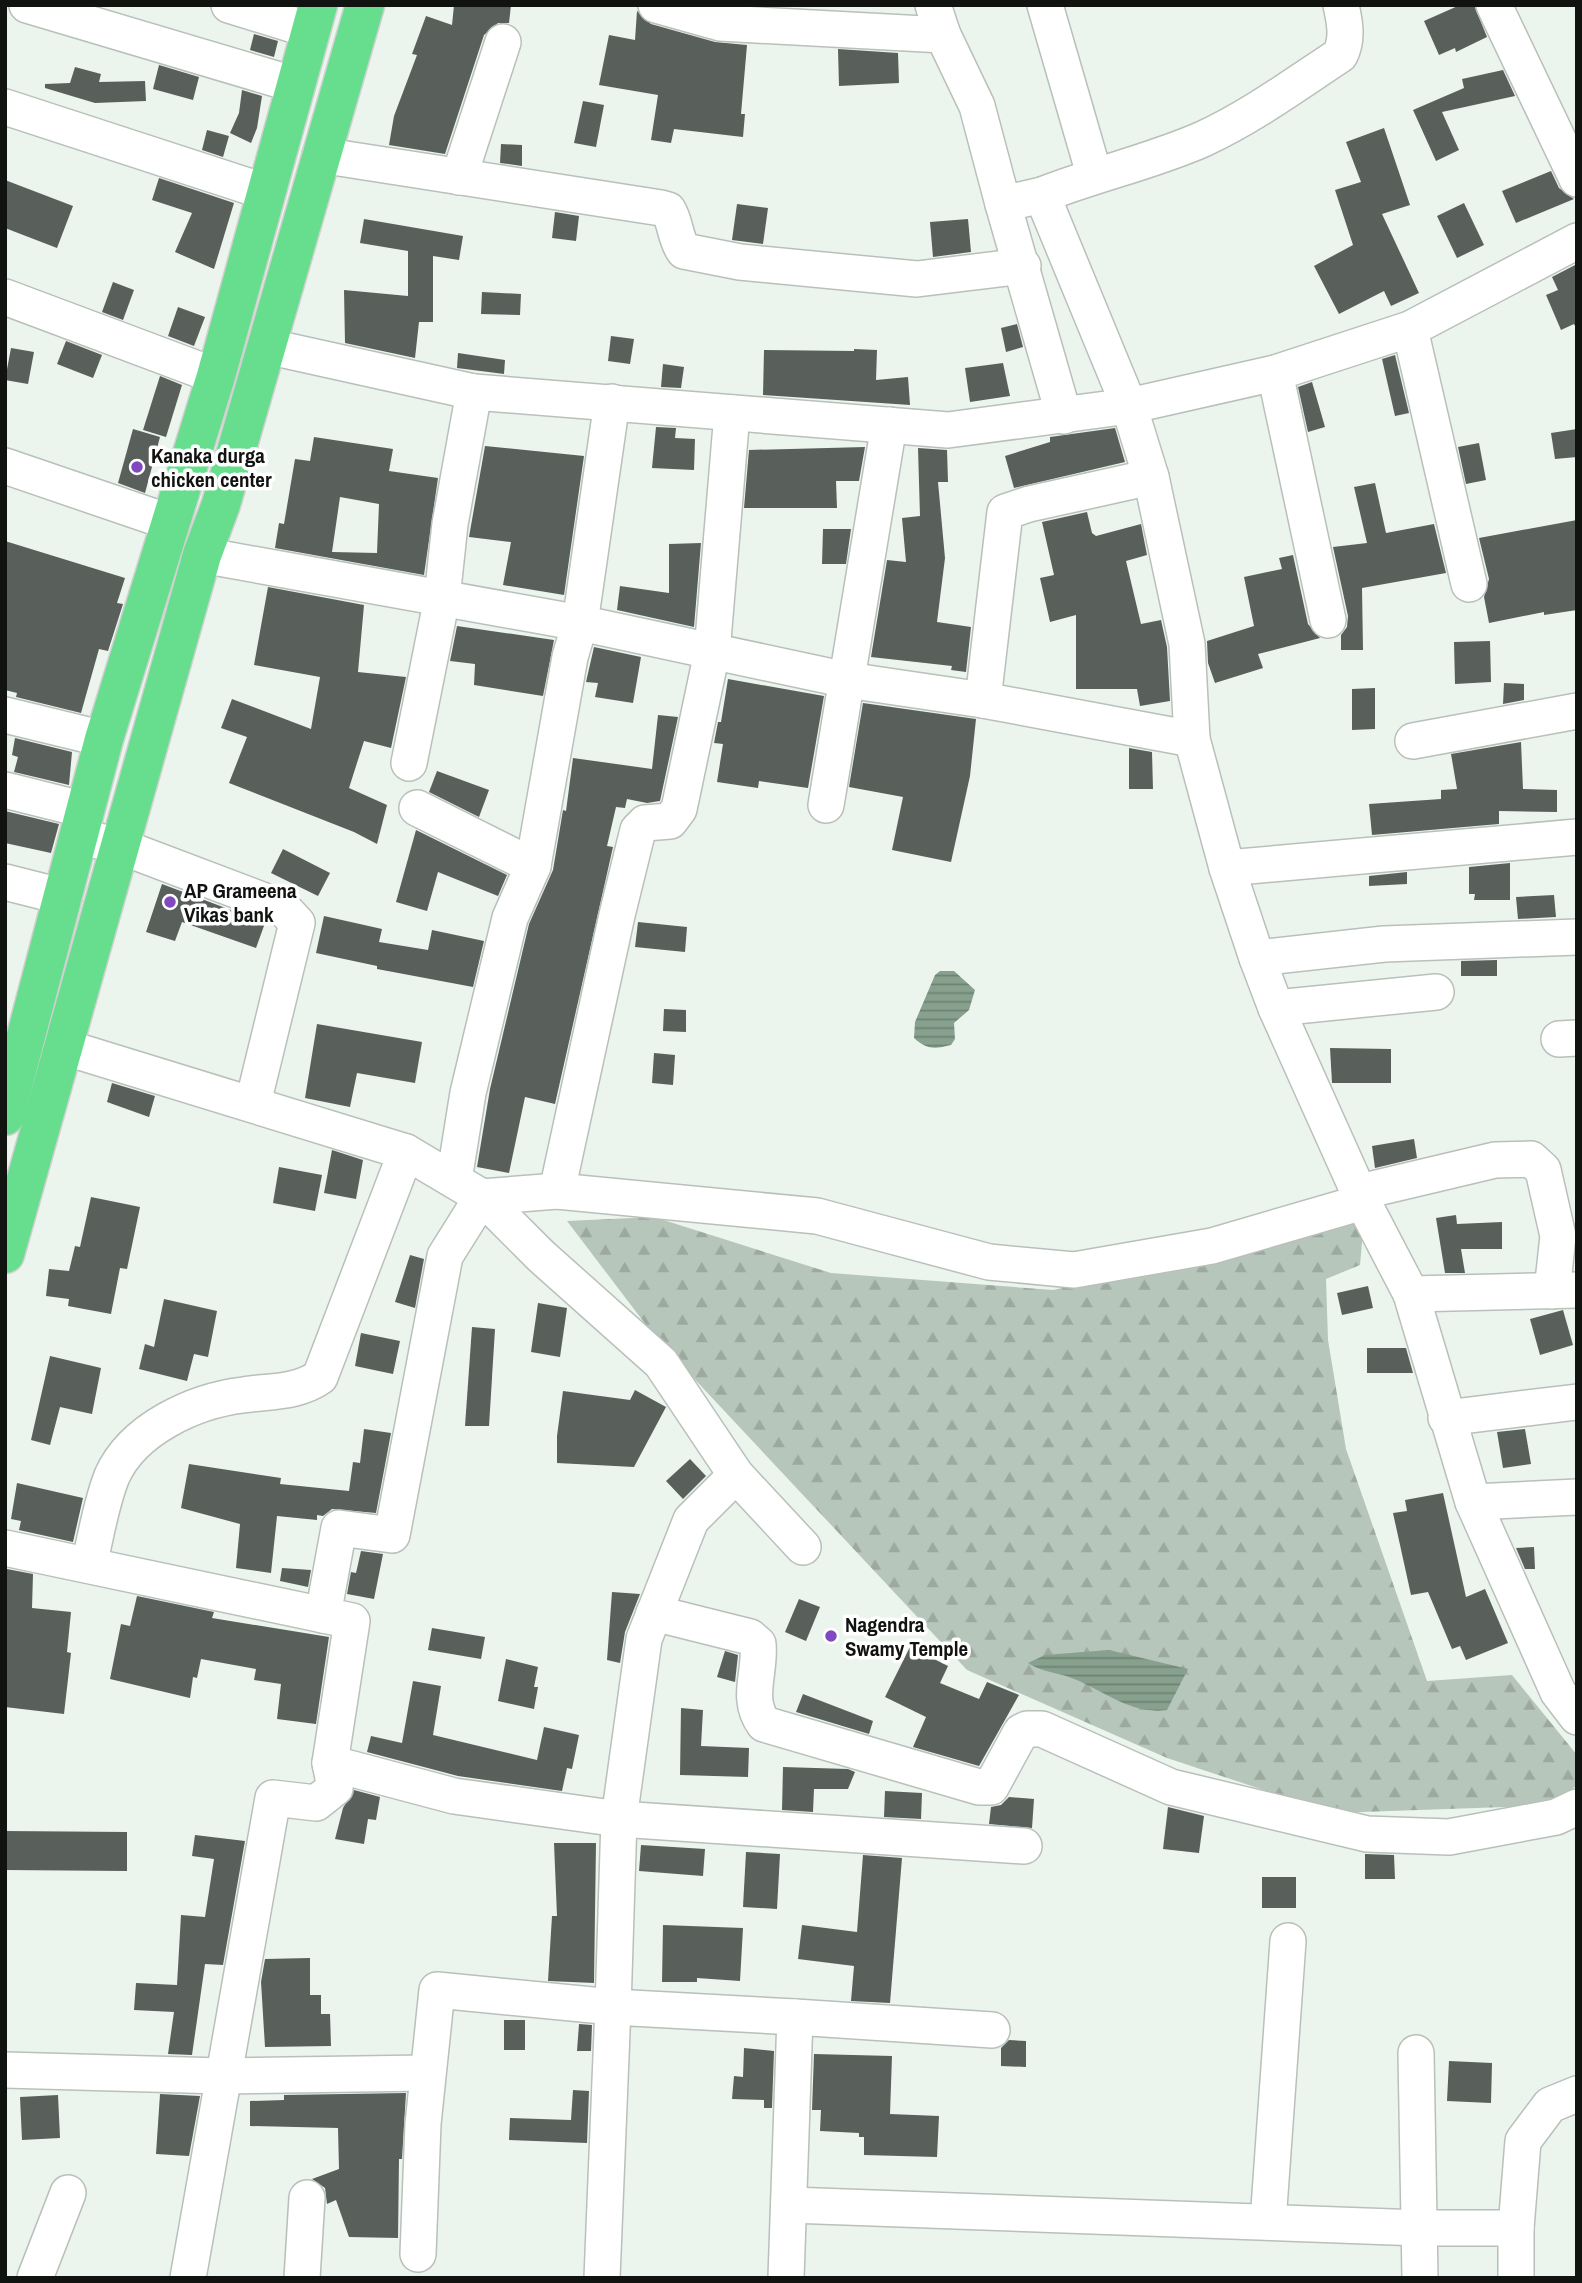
<svg xmlns="http://www.w3.org/2000/svg" width="1582" height="2283" viewBox="0 0 1582 2283" font-family="'Archivo Narrow',sans-serif">
	<defs>
		<pattern id="forest-firs" width="22" height="20" patternUnits="userSpaceOnUse" patternTransform="scale(1.75)"><rect width="22" height="20" fill="#b7c6ba"/><path d="M5 1l3.5 6h-7zM16 11l3.5 6h-7z" fill="#9ca99f"/></pattern>
		<pattern id="water-rules" width="6" height="5" patternUnits="userSpaceOnUse" patternTransform="scale(1.75)"><rect width="6" height="5" fill="#87a18e"/><path d="M0 2.5h6" fill="none" stroke="#6d8273"/></pattern>
	</defs>
	<rect width="100%" height="100%" fill="#ecf4ee"/>
	<polygon fill="url(#forest-firs)" points="654,1217 831,1273 1053,1290 1364,1220 1360,1265 1326,1279 1328,1340 1346,1449 1427,1681 1512,1675 1577,1755 1577,1785 1547,1810 1505,1807 1333,1813 1167,1758 967,1670 656,1338 567,1221"/>
	<g fill="url(#water-rules)">
		<path d="M940,971H954L975,990L969,1010L954,1023L955,1039L951,1045C935,1049 927,1050 914,1038L915,1022L935,975Z"/>
		<path d="M1109,1650L1188,1669L1167,1710C1129,1715 1103,1689 1069,1677C1054,1672 1042,1672 1028,1663L1045,1655Z"/>
	</g>
	<g fill="#59605b" fill-rule="evenodd">
		<polygon points="454,5 511,5 509,23 498,23 484,35 445,154 389,145 394,116 417,55 412,54 426,16 452,25"/>
		<polygon points="1460,5 1474,5 1487,37 1456,52 1455,48 1439,55 1424,21"/>
		<polygon points="637,11 651,24 715,42 747,45 741,114 745,114 743,137 674,129 671,143 651,140 658,95 599,85 609,35 635,40"/>
		<polygon points="254,34 278,41 274,57 250,50"/>
		<polygon points="838,49 898,53 899,83 839,86"/>
		<polygon points="159,65 199,77 193,100 153,89"/>
		<polygon points="75,67 101,74 99,82 145,81 146,101 95,103 45,88 45,84 70,83"/>
		<polygon points="1503,70 1515,96 1442,112 1459,150 1436,161 1413,110 1464,88 1462,79"/>
		<polygon points="242,90 262,96 257,128 251,143 230,133 239,113"/>
		<polygon points="583,101 604,105 596,147 574,143"/>
		<polygon points="1384,128 1410,205 1382,214 1419,293 1391,306 1384,291 1339,314 1314,266 1353,245 1335,190 1361,182 1346,142"/>
		<polygon points="207,130 229,136 223,157 202,150"/>
		<polygon points="501,144 522,145 522,166 500,163"/>
		<polygon points="1551,171 1559,188 1574,199 1516,223 1502,191"/>
		<polygon points="159,178 234,203 214,269 175,252 192,213 152,200"/>
		<polygon points="5,180 73,206 57,248 5,228"/>
		<polygon points="1464,203 1484,245 1457,258 1437,216"/>
		<polygon points="737,204 768,208 763,244 732,240"/>
		<polygon points="555,212 579,216 576,241 552,238"/>
		<polygon points="364,219 463,236 459,260 433,256 433,322 419,322 415,358 345,343 344,290 408,296 408,251 360,243"/>
		<polygon points="968,219 971,252 933,257 930,222"/>
		<polygon points="1577,264 1577,330 1574,324 1561,330 1546,295 1558,290 1552,277"/>
		<polygon points="113,282 134,290 123,320 102,312"/>
		<polygon points="482,292 521,294 520,315 481,314"/>
		<polygon points="178,307 205,317 194,346 168,336"/>
		<polygon points="1017,324 1023,347 1006,352 1001,328"/>
		<polygon points="611,336 634,339 630,364 608,361"/>
		<polygon points="66,341 102,355 93,378 57,364"/>
		<polygon points="11,348 34,352 28,384 5,380"/>
		<polygon points="854,349 877,350 876,380 908,377 910,405 763,395 764,350 854,351"/>
		<polygon points="458,353 505,360 504,374 457,368"/>
		<polygon points="1395,355 1409,413 1395,416 1382,359"/>
		<polygon points="1003,363 1010,396 970,402 965,368"/>
		<polygon points="663,364 684,367 681,388 661,387"/>
		<polygon points="160,376 182,385 166,437 143,430"/>
		<polygon points="1312,382 1325,427 1308,432 1298,387"/>
		<polygon points="656,427 676,428 675,438 695,439 694,470 652,468"/>
		<polygon points="1115,428 1125,462 1014,488 1005,456 1050,442 1050,437"/>
		<polygon points="133,429 160,437 145,493 118,483"/>
		<polygon points="1577,429 1577,457 1555,459 1551,433"/>
		<path d="M314,437L393,449L389,471L438,478L424,575L275,548L279,523L284,524L295,459L310,461ZM340,497L379,504L377,553L332,552Z"/>
		<polygon points="1479,443 1486,480 1466,484 1458,447"/>
		<polygon points="485,446 584,456 564,595 503,585 511,542 469,537"/>
		<polygon points="865,447 859,481 836,481 837,508 744,508 749,450"/>
		<polygon points="918,448 947,450 948,482 938,482 945,558 937,622 971,627 966,672 951,670 952,666 871,657 887,560 906,562 902,518 920,516"/>
		<polygon points="1375,483 1386,533 1434,524 1446,573 1362,588 1363,650 1341,650 1341,635 1347,627 1348,616 1333,547 1367,543 1354,487"/>
		<polygon points="1087,512 1092,533 1096,536 1141,524 1147,555 1126,561 1141,624 1161,620 1167,647 1170,701 1140,706 1137,689 1076,689 1076,615 1050,622 1040,578 1054,575 1042,522"/>
		<polygon points="1577,520 1577,610 1544,615 1544,612 1489,623 1484,597 1489,579 1479,538"/>
		<polygon points="823,529 851,529 846,564 822,564"/>
		<polygon points="5,541 125,578 117,603 123,604 108,651 99,649 81,713 16,697 17,693 5,690"/>
		<polygon points="701,543 694,627 617,610 620,586 669,593 669,544"/>
		<polygon points="1293,555 1308,624 1320,638 1258,654 1263,668 1215,683 1208,663 1207,641 1254,626 1244,577 1282,569 1279,558"/>
		<polygon points="268,587 364,605 358,672 406,677 391,748 364,741 349,788 387,805 377,844 354,832 229,783 247,737 221,728 232,699 311,729 320,677 254,665"/>
		<polygon points="457,626 554,640 543,696 474,685 475,664 450,661"/>
		<polygon points="1490,641 1491,682 1455,684 1454,642"/>
		<polygon points="594,647 641,657 633,703 595,697 598,683 586,682"/>
		<polygon points="728,679 824,696 808,788 759,781 758,788 717,782 723,744 714,743 718,722 721,722"/>
		<polygon points="1504,683 1524,684 1524,700 1503,704"/>
		<polygon points="1375,688 1375,729 1352,730 1352,689"/>
		<polygon points="863,703 976,719 970,776 951,862 892,850 903,797 849,787"/>
		<polygon points="658,715 678,717 660,801 647,803 627,799 625,808 616,807 607,846 613,847 555,1104 525,1097 509,1173 477,1167 490,1089 529,924 553,870 563,810 566,811 573,758 652,769"/>
		<polygon points="15,738 72,752 69,785 14,772 18,757 12,755"/>
		<polygon points="1521,742 1523,789 1557,790 1557,812 1499,811 1499,824 1372,835 1369,804 1441,799 1441,790 1457,789 1451,754"/>
		<polygon points="1129,748 1152,752 1153,789 1129,789"/>
		<polygon points="437,771 489,790 479,817 429,792"/>
		<polygon points="5,811 59,824 51,853 5,843"/>
		<polygon points="416,830 507,875 498,896 438,872 427,911 396,902"/>
		<polygon points="283,849 330,873 318,896 271,873"/>
		<polygon points="1510,863 1510,900 1474,900 1475,894 1469,894 1469,867"/>
		<polygon points="1407,872 1407,884 1369,886 1369,876"/>
		<polygon points="162,884 265,923 256,948 182,922 175,941 146,932"/>
		<polygon points="1554,895 1556,917 1518,919 1516,897"/>
		<polygon points="324,916 382,929 379,942 428,950 432,930 484,941 473,987 377,969 377,966 316,953"/>
		<polygon points="638,922 687,927 685,952 635,947"/>
		<polygon points="1497,960 1497,976 1461,976 1461,961"/>
		<polygon points="664,1009 686,1010 686,1032 663,1031"/>
		<polygon points="317,1024 422,1042 415,1083 357,1073 350,1107 305,1098"/>
		<polygon points="1330,1048 1391,1049 1391,1083 1332,1083"/>
		<polygon points="654,1053 675,1055 673,1085 652,1083"/>
		<polygon points="112,1083 155,1096 149,1117 107,1102"/>
		<polygon points="1414,1139 1417,1158 1375,1168 1372,1146"/>
		<polygon points="332,1150 363,1160 356,1199 324,1193"/>
		<polygon points="279,1167 322,1175 315,1211 273,1203"/>
		<polygon points="91,1197 140,1207 127,1269 120,1268 111,1314 68,1306 69,1299 46,1296 49,1269 69,1271 75,1246 80,1247"/>
		<polygon points="1456,1215 1457,1224 1502,1222 1502,1249 1461,1249 1465,1273 1445,1273 1436,1218"/>
		<polygon points="410,1255 424,1259 415,1308 395,1302"/>
		<polygon points="1368,1286 1373,1308 1342,1315 1337,1293"/>
		<polygon points="164,1299 217,1311 208,1357 194,1354 187,1381 139,1369 145,1344 154,1347"/>
		<polygon points="538,1303 567,1308 560,1357 531,1352"/>
		<polygon points="1563,1310 1573,1345 1540,1355 1530,1319"/>
		<polygon points="472,1327 495,1329 489,1426 465,1426"/>
		<polygon points="361,1333 400,1341 393,1374 355,1366"/>
		<polygon points="1367,1348 1406,1348 1413,1373 1367,1373"/>
		<polygon points="50,1356 101,1368 92,1414 60,1407 50,1445 31,1440"/>
		<polygon points="635,1390 666,1407 634,1467 557,1463 557,1436 563,1391 630,1400"/>
		<polygon points="364,1429 391,1433 376,1513 332,1509 323,1516 317,1515 317,1520 277,1516 271,1573 236,1568 240,1524 181,1508 189,1464 281,1478 280,1484 349,1491 353,1462 360,1463"/>
		<polygon points="1525,1429 1531,1464 1503,1468 1497,1432"/>
		<polygon points="690,1459 706,1476 683,1499 666,1481"/>
		<polygon points="17,1483 83,1498 73,1542 19,1530 21,1521 11,1519"/>
		<polygon points="1443,1493 1466,1597 1485,1589 1508,1643 1466,1660 1460,1646 1452,1649 1428,1592 1411,1595 1393,1513 1407,1511 1405,1500"/>
		<polygon points="1534,1547 1535,1569 1525,1569 1516,1548"/>
		<polygon points="361,1551 383,1554 374,1599 347,1594 351,1572 356,1573"/>
		<polygon points="282,1568 311,1570 308,1587 280,1581"/>
		<polygon points="7,1569 33,1574 32,1608 71,1612 67,1652 71,1653 64,1714 5,1707"/>
		<polygon points="612,1592 640,1594 625,1632 620,1663 607,1660"/>
		<polygon points="137,1596 214,1612 212,1618 329,1637 316,1724 277,1719 281,1684 254,1680 256,1669 201,1659 197,1678 193,1677 190,1698 110,1679 121,1624 130,1626"/>
		<polygon points="799,1599 820,1607 806,1641 785,1632"/>
		<polygon points="432,1628 485,1637 481,1659 428,1650"/>
		<polygon points="910,1647 948,1666 940,1683 979,1699 987,1682 1019,1695 979,1766 913,1747 926,1717 885,1697"/>
		<polygon points="725,1651 738,1655 735,1682 717,1677"/>
		<polygon points="506,1659 538,1667 534,1687 538,1687 534,1709 498,1701"/>
		<polygon points="413,1681 441,1686 433,1735 537,1760 544,1727 579,1735 572,1769 567,1768 562,1791 458,1776 367,1752 371,1736 402,1743"/>
		<polygon points="803,1694 873,1721 869,1734 796,1712"/>
		<polygon points="681,1708 703,1710 701,1746 749,1748 748,1777 680,1775"/>
		<polygon points="783,1767 848,1769 855,1772 848,1789 814,1789 813,1812 782,1810"/>
		<polygon points="354,1790 380,1797 376,1820 368,1819 364,1844 335,1839 343,1808"/>
		<polygon points="885,1791 922,1793 921,1819 884,1817"/>
		<polygon points="1009,1797 1034,1799 1032,1828 989,1824 991,1807 1001,1805"/>
		<polygon points="1168,1807 1204,1816 1199,1853 1163,1849"/>
		<polygon points="5,1831 127,1832 127,1871 5,1870"/>
		<polygon points="195,1835 245,1841 223,1965 205,1964 192,2055 168,2054 174,2012 134,2010 136,1983 177,1985 181,1915 205,1917 214,1859 192,1856"/>
		<polygon points="554,1843 596,1843 594,1983 548,1981 552,1916 557,1916"/>
		<polygon points="641,1845 705,1849 703,1876 639,1871"/>
		<polygon points="746,1852 780,1854 777,1909 743,1907"/>
		<polygon points="1365,1854 1394,1855 1395,1879 1365,1879"/>
		<polygon points="863,1855 902,1858 890,2003 851,2001 854,1966 798,1959 802,1925 857,1932"/>
		<rect x="1262" y="1877" width="34" height="31"/>
		<polygon points="663,1925 743,1928 740,1981 697,1978 697,1982 662,1982"/>
		<polygon points="310,1958 310,1995 321,1995 321,2014 330,2014 331,2046 265,2047 261,1982 265,1959"/>
		<rect x="504" y="2020" width="21" height="30"/>
		<polygon points="579,2024 592,2025 591,2051 577,2051"/>
		<polygon points="1009,2040 1026,2041 1026,2067 1001,2066 1001,2048"/>
		<polygon points="744,2048 774,2051 772,2108 764,2108 764,2100 732,2099 734,2076 743,2077"/>
		<polygon points="814,2054 892,2056 890,2114 939,2116 937,2157 864,2155 864,2137 859,2137 859,2133 820,2131 821,2110 812,2110"/>
		<polygon points="1449,2061 1492,2063 1491,2103 1447,2101"/>
		<polygon points="573,2090 589,2091 587,2143 509,2140 510,2118 571,2120"/>
		<polygon points="406,2093 402,2159 399,2159 398,2238 349,2237 336,2200 327,2204 325,2188 312,2179 339,2169 338,2128 250,2126 250,2101 284,2100 284,2095"/>
		<polygon points="160,2094 200,2096 189,2156 156,2154"/>
		<polygon points="58,2095 60,2138 22,2140 20,2097"/>
	</g>
	<g fill="none" stroke-linecap="round" stroke-linejoin="round">
		<g stroke="#b9c0ba" stroke-width="38">
			<g id="minor">
				<polyline points="27,5 296,85"/>
				<polyline points="229,5 310,30"/>
				<polyline points="656,5 720,23 943,35"/>
				<polyline points="933,5 943,35 977,106 1003,204 1042,195 1129,406 1151,477 1187,644 1192,739 1227,868 1257,958 1276,1008 1363,1202 1411,1294 1473,1502 1558,1692 1577,1717"/>
				<polyline points="1045,5 1094,174"/>
				<polyline points="1494,5 1577,179"/>
				<polyline points="5,107 266,192"/>
				<path d="M320,155L661,208L668,210C676,223 675,239 684,251L740,262L917,279L1023,266"/>
				<polyline points="459,177 503,42"/>
				<path d="M1042,195C1095,174 1151,162 1203,139C1251,117 1296,84 1340,55C1348,39 1345,23 1341,5"/>
				<polyline points="1003,204 1064,416"/>
				<polyline points="5,297 216,376"/>
				<polyline points="1410,329 1469,584"/>
				<polyline points="266,346 474,392 948,430 1129,406 1275,373 1410,329 1577,241"/>
				<polyline points="1275,373 1328,620"/>
				<polyline points="5,466 172,523"/>
				<polyline points="202,555 580,623 847,680 983,700 1192,739"/>
				<polyline points="983,700 1005,512 1029,504 1151,477"/>
				<polyline points="5,715 104,739"/>
				<polyline points="1413,741 1577,711"/>
				<polyline points="409,763 442,598 450,524 474,392"/>
				<polyline points="5,790 85,810"/>
				<polyline points="826,805 889,425"/>
				<polyline points="417,808 533,866"/>
				<polyline points="79,836 122,847 283,908 297,923 253,1103"/>
				<polyline points="1227,868 1577,837"/>
				<polyline points="5,882 64,897"/>
				<polyline points="1257,958 1384,944 1577,937"/>
				<polyline points="1276,1008 1436,992"/>
				<polyline points="1559,1039 1577,1038"/>
				<polyline points="64,1047 406,1152 482,1197 557,1191 817,1216 989,1262 1074,1270 1212,1246 1363,1202"/>
				<polyline points="454,1180 468,1093 510,918 533,866 570,657 580,623 612,402"/>
				<polyline points="557,1191 617,915 638,830 645,823 670,821 679,809 712,652 732,413"/>
				<polyline points="1360,1192 1495,1160 1531,1159 1543,1170 1558,1236 1552,1291"/>
				<polyline points="1411,1294 1577,1290"/>
				<polyline points="1446,1418 1577,1402"/>
				<polyline points="1473,1502 1577,1497"/>
				<polyline points="5,1548 352,1621 330,1763 454,1796 619,1819 1024,1846"/>
				<path d="M89,1565C96,1536 101,1503 112,1476C133,1429 194,1401 243,1395C270,1391 297,1393 320,1377L406,1152"/>
				<path d="M654,1613L750,1637L758,1644C761,1673 745,1698 764,1724L979,1787H991L1021,1732L1027,1729H1042L1171,1787L1367,1834L1449,1837L1556,1817L1577,1807"/>
				<polyline points="323,1615 339,1528 392,1535 445,1256 482,1197 541,1256 661,1363 736,1475 803,1547"/>
				<polyline points="795,2017 992,2030"/>
				<polyline points="1416,2053 1420,2278"/>
				<polyline points="5,2070 222,2076 427,2073"/>
				<polyline points="790,2205 1420,2228 1516,2228"/>
				<polyline points="1268,2222 1288,1941"/>
				<polyline points="418,2254 423,2124 437,1990 613,2007 619,1819 644,1639 691,1520 736,1475"/>
				<polyline points="35,2278 68,2193"/>
				<polyline points="188,2278 273,1798 316,1803 335,1788 330,1763"/>
				<polyline points="302,2278 307,2198"/>
				<polyline points="602,2278 613,2007 795,2017 786,2278"/>
				<polyline points="1516,2278 1516,2228 1523,2141 1550,2105 1577,2094"/>
			</g>
		</g>
		<g stroke="#cfd0cf" stroke-width="41">
			<g id="highway">
				<polyline points="5,1116 104,739 216,376 318,5"/>
				<polyline points="5,1254 202,555 221,504 365,5"/>
			</g>
		</g>
		<use href="#minor" stroke="#fff" stroke-width="35"/>
		<use href="#highway" stroke="#66de8e" stroke-width="38"/>
	</g>
	<g fill="#8149c0" stroke="#fff" stroke-width="2.5">
		<circle cx="137" cy="467" r="7"/>
		<circle cx="170" cy="902" r="7"/>
		<circle cx="831" cy="1636" r="7"/>
	</g>
	<g text-anchor="middle" dominant-baseline="central" stroke-width="7" stroke-linejoin="round" paint-order="stroke">
		<g font-size="21" font-weight="bold" fill="#111311" stroke="#fff" text-anchor="start">
			<text x="151" y="455">Kanaka durga<tspan x="151" dy="24">chicken center</tspan></text>
			<text x="184" y="890">AP Grameena<tspan x="184" dy="24">Vikas bank</tspan></text>
			<text x="845" y="1624">Nagendra<tspan x="845" dy="24">Swamy Temple</tspan></text>
		</g>
	</g>
	<rect width="1582" height="2283" fill="none" stroke="#111311" stroke-width="14"/>
</svg>
